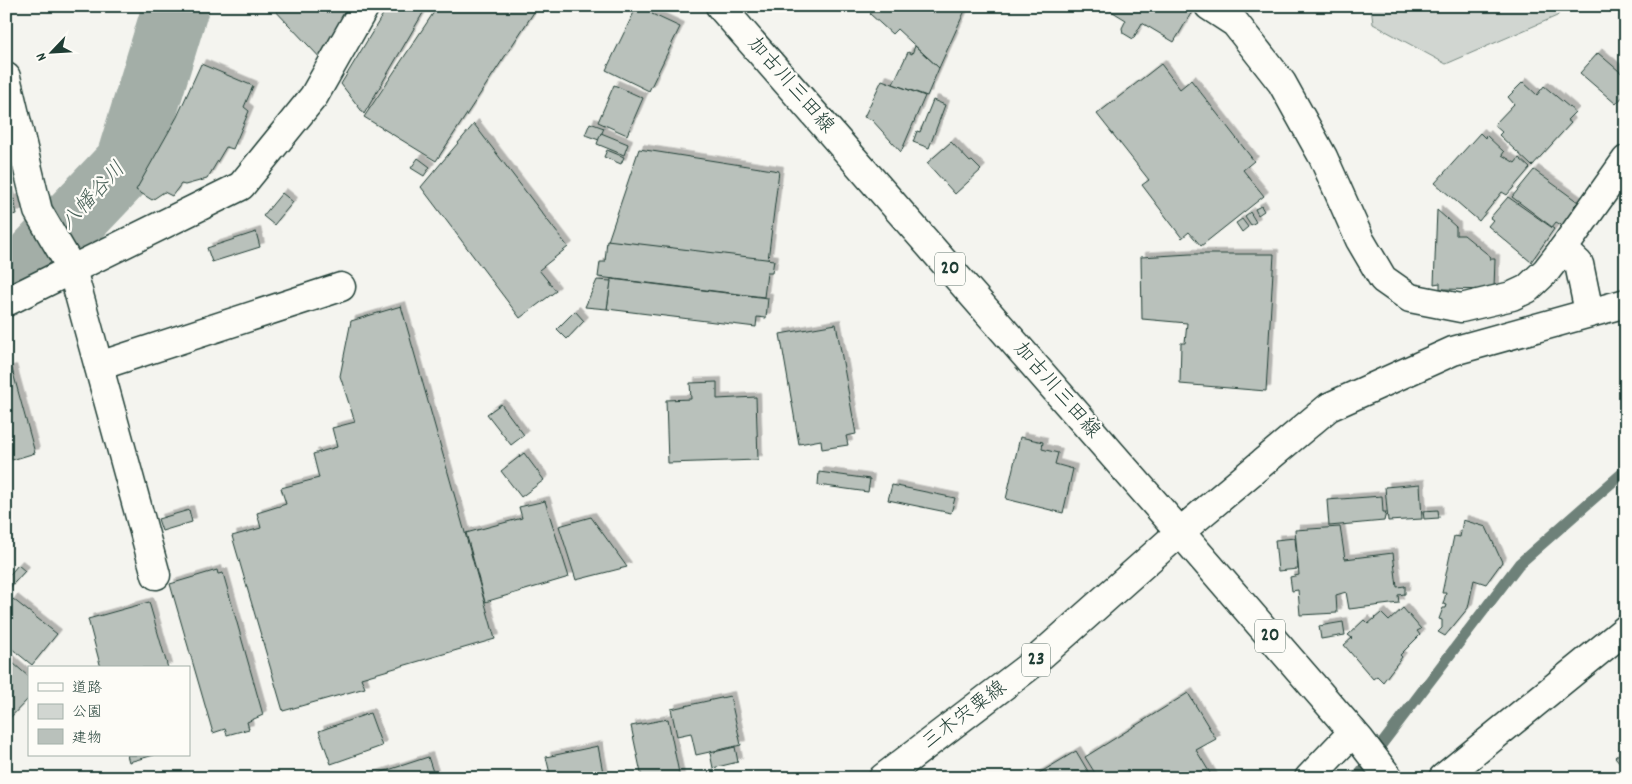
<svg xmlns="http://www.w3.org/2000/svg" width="1632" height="784" viewBox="0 0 1632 784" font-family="Dekko,'Klee One',sans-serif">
	<defs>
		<filter id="shadow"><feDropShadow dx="4.5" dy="-4.5" stdDeviation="0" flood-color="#0004"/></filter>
	</defs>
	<rect width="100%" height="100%" fill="#f4f4ef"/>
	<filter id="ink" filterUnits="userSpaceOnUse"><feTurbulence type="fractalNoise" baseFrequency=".02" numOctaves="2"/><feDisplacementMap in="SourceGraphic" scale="10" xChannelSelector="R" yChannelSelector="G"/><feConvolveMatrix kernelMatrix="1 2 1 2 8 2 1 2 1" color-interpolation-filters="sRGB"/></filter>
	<g filter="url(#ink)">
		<polygon fill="#d1d6d1" stroke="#788a82" points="1371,6 1565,6 1557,16 1446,64 1373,24"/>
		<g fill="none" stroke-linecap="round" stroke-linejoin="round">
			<polyline stroke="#6e8179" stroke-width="11" points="1356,778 1519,564 1626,470"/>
			<polyline stroke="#a3aea7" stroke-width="66" points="6,278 30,266 128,163 176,6"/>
		</g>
		<g fill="#b9c1bb" stroke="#1f3d34" filter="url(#shadow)">
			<polygon points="271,6 347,6 357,11 325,63"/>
			<polygon points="388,6 427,6 364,114 341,84"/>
			<polygon points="438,6 538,6 436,161 364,117"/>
			<polygon points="637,6 656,6 652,14 680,27 649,91 606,70"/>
			<polygon points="871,6 967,6 939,68 897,29 892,34 870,14 874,9"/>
			<polygon points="1103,6 1187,6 1193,10 1174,42 1142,23 1133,39 1123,33 1122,28 1126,20"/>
			<polygon points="915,46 939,68 927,96 893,84 908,52 912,54"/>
			<polygon points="1598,53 1626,77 1626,93 1616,104 1580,73"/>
			<polygon points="201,64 253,86 244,107 249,111 233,149 226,147 207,179 185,185 181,184 172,196 164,192 152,200 136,190 177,117"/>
			<polygon points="1161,64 1180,89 1191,80 1254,161 1243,170 1264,196 1201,246 1189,232 1182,238 1142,185 1149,180 1097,114"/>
			<polygon points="882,80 925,96 901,152 872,120 864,117"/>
			<polygon points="1523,82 1537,95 1544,86 1575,112 1567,120 1571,123 1532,166 1499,135 1502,132 1494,125 1514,104 1508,97"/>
			<polygon points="614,85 643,98 627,135 598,122"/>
			<polygon points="933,100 945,105 929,148 913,142 917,131 920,132"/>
			<polygon points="590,123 604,128 599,140 585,135"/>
			<polygon points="474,124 568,247 539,270 556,291 520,318 421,187"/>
			<polygon points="601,133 628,144 624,155 597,144"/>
			<polygon points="1480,133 1485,138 1486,135 1504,152 1502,155 1515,163 1519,158 1530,168 1507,195 1502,192 1479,221 1435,183"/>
			<polygon points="951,142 970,162 972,161 981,170 955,194 927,163"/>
			<polygon points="639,149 779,171 768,260 608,241"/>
			<polygon points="607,150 624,157 621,164 604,157"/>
			<polygon points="418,158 430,167 424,176 411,168"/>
			<polygon points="1534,170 1578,202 1574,206 1577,208 1563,226 1556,222 1552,227 1512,197"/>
			<polygon points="8,190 11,200 14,199 17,214 6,216 6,191"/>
			<polygon points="282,193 293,202 274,225 263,216"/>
			<polygon points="1508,197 1554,229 1531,262 1488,226 1493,220 1490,218"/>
			<polygon points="1261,206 1264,211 1258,215 1255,209"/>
			<polygon points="1437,210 1456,227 1456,235 1464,235 1491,257 1490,259 1495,259 1494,288 1491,290 1440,289 1440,283 1434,284"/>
			<polygon points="1250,212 1256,222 1251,225 1245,216"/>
			<polygon points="1242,219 1248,227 1242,232 1236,223"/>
			<polygon points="256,232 260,247 212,262 207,248"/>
			<polygon points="607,240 774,260 772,273 767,273 764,297 598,277 600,262 605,262"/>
			<polygon points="1190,254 1274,254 1266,391 1180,384 1181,343 1185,343 1187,323 1142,319 1141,257"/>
			<polygon points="611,279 768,298 766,318 757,317 756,327 607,309"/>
			<polygon points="597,280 611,281 607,309 585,307"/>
			<polygon points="401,306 495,639 361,678 365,688 283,711 232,536 261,528 257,513 286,504 281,488 319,478 313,454 337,447 332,428 355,422 340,376 351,321"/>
			<polygon points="575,311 584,321 567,339 557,329"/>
			<polygon points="836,324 856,434 846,436 848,445 822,449 821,440 799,444 780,334"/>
			<polygon points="12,369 35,453 12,460 6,439 6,371"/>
			<polygon points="717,382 717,399 756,397 758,460 668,463 666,400 691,399 690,383"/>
			<polygon points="501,404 524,435 511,445 487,414"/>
			<polygon points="1020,437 1043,442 1042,449 1058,453 1055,464 1073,469 1063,513 1006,499"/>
			<polygon points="524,453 544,480 521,497 501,471"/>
			<polygon points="819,472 870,479 868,492 818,485"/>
			<polygon points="1420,484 1422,519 1388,521 1385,487"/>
			<polygon points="892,485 955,498 951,513 888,500"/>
			<polygon points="1382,496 1383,512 1386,512 1384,521 1329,526 1327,500"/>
			<polygon points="545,501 569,577 485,602 466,533 522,518 519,507"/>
			<polygon points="189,510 192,522 162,531 158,519"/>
			<polygon points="1438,510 1439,518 1424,519 1423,511"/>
			<polygon points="591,517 627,567 576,580 559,526"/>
			<polygon points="1463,520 1486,527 1502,562 1486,584 1474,580 1468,608 1445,636 1438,632 1442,628 1442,620 1439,619 1443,608 1446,608 1447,605 1443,604 1446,593 1442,593 1454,536 1460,537"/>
			<polygon points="1340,527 1345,559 1393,553 1397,587 1405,586 1405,594 1398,595 1399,603 1349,609 1346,592 1336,595 1337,613 1300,615 1298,590 1292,591 1290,577 1299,575 1295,530"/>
			<polygon points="1295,538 1298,569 1278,571 1275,540"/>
			<polygon points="18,565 25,571 6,592 6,579"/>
			<polygon points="217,570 218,574 223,573 263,715 247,722 249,729 227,735 225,729 213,733 170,584"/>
			<polygon points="13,599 57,634 32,665 6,644 6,608"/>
			<polygon points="149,602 168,668 101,668 88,619"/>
			<polygon points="1403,608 1421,629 1417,631 1420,635 1400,655 1402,657 1383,682 1377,676 1373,679 1344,645 1352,638 1348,635 1364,620 1368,624 1381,613 1389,621"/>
			<polygon points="1343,622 1345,635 1321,639 1319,626"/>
			<polygon points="6,657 29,677 29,698 6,722"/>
			<polygon points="1188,693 1216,739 1196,750 1213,778 1098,778 1085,757"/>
			<polygon points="730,696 741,745 696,755 691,733 677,736 671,709"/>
			<polygon points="370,713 382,746 331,764 319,731"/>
			<polygon points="668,719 680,778 642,778 631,726"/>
			<polygon points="598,746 604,778 551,778 546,757"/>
			<polygon points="735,747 738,762 713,768 710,753"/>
			<polygon points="1625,749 1626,750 1626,770 1615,757"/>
			<polygon points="1076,751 1092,778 1031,778"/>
			<polygon points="127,755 154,755 129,762"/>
			<polygon points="428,757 435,778 370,778 370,776"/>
		</g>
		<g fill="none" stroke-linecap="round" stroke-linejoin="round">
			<g stroke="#1f3d34" stroke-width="31">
				<g id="minor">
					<polyline points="1209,6 1235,23 1282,83 1323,157 1360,240 1383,279 1410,298 1461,308 1512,296 1527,289 1546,271 1563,249 1626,160"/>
					<polyline points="6,77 38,211 72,269 156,575"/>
					<polyline points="1563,249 1579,264 1589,312"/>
					<polyline points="6,302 241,186 314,96 365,6"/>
					<polyline points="99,366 341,287"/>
					<polyline points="1180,532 1329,407 1453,351 1626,303"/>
					<polyline points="1309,778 1353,732"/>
					<polyline points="1443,778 1626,629"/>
				</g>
			</g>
			<g stroke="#1f3d34" stroke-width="31">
				<g id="major">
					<polyline points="720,6 1180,532 1360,740 1389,778"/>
					<polyline points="883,778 1027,668 1180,532"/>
				</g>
			</g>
			<use href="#minor" stroke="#fdfcf7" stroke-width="28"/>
			<use href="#major" stroke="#fdfcf7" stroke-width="28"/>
		</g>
	</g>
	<g text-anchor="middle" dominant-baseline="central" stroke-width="4.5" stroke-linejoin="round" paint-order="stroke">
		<g fill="#fdfcf7" stroke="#62766e" stroke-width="1">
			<rect x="935" y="252.5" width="30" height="33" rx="4"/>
			<rect x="1255" y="619.5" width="30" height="33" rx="4"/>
			<rect x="1022" y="643.5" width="28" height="33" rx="4"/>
		</g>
		<g font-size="19" font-weight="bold" fill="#1f3d34">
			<text x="950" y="269">20</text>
			<text x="1270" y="636">20</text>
			<text x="1036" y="660">23</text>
		</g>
		<g font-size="20" fill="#1f3d34" stroke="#fdfcf7">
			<text transform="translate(790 86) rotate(49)">加古川三田線</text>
			<text transform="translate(1056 391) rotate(49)">加古川三田線</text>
			<text transform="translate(965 716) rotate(-37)">三木宍粟線</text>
		</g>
		<g font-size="21" font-style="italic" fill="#475f56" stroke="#fdfcf7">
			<text transform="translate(94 197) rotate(-47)">八幡谷川</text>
		</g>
	</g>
	<rect width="1632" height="784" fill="none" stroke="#fdfcf7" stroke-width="25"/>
	<rect x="12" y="12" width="1607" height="759" fill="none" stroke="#1f3d34" stroke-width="2" filter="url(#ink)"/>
	<rect x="28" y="666" width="162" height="90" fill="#fdfcf7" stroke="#a4b0a9"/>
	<rect x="38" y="683" width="25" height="8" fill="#fdfcf7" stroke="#a4b0a9"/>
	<text x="72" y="692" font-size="15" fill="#1f3d34">道路</text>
	<rect x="38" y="704" width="25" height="15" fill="#d1d6d1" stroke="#a4b0a9"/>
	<text x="72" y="716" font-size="15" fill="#1f3d34">公園</text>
	<rect x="38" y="729" width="25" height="15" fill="#b9c1bb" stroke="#a4b0a9"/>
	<text x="72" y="742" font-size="15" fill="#1f3d34">建物</text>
	<g transform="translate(52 52) rotate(245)" stroke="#fdfcf7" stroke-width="4" paint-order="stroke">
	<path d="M0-4L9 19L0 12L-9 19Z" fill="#1f3d34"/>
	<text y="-8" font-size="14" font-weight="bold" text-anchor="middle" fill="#1f3d34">N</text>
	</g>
</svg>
